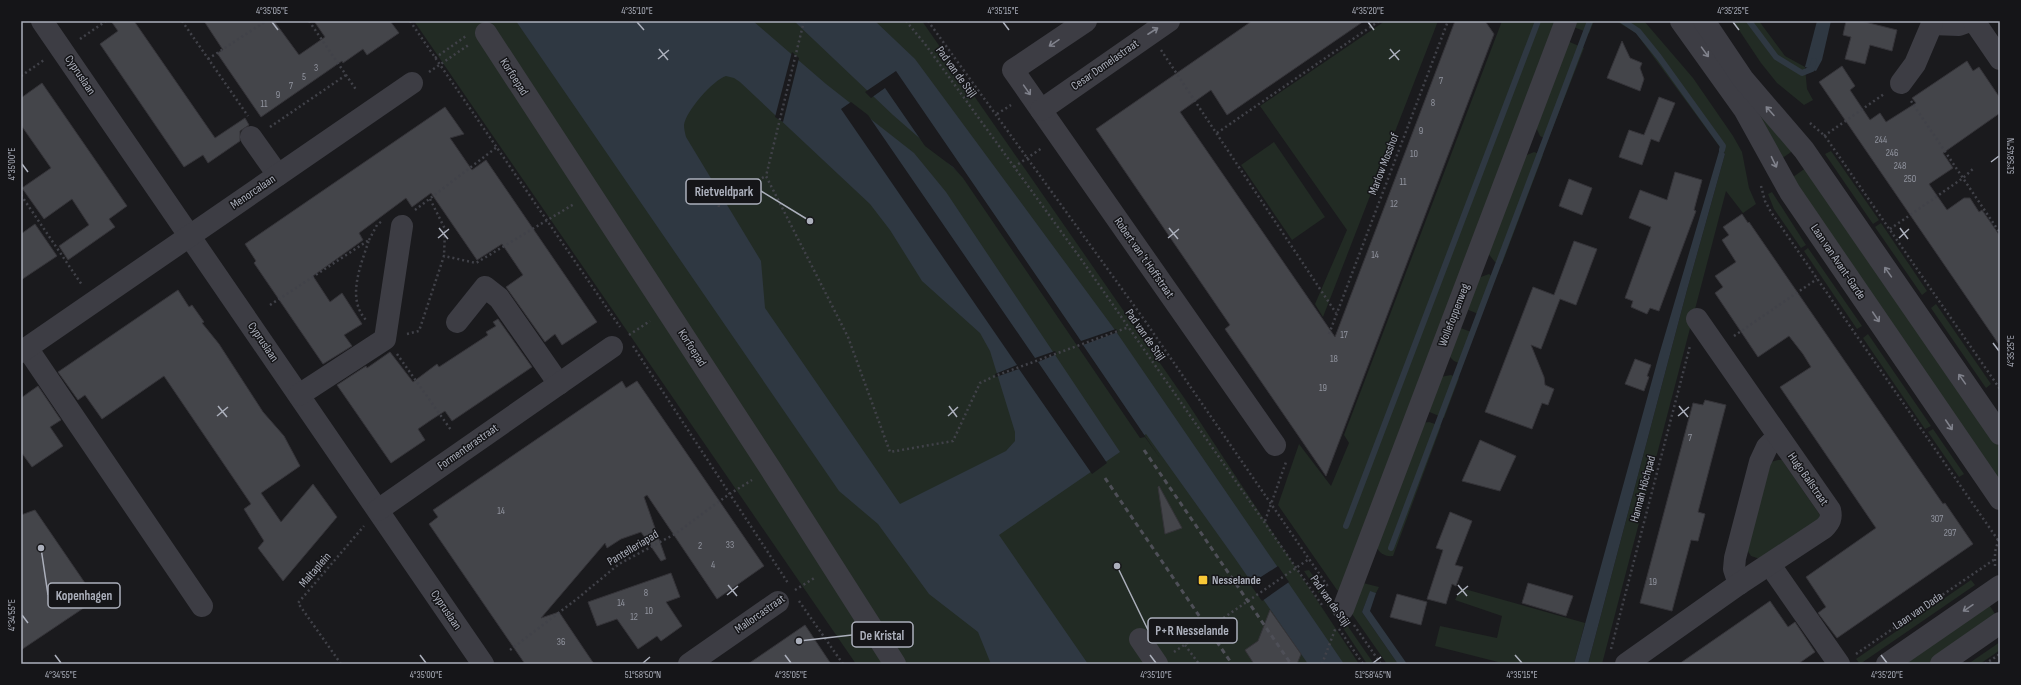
<svg xmlns="http://www.w3.org/2000/svg" width="2021" height="685" viewBox="0 0 2021 685" font-family="'Sofia Sans Condensed',sans-serif">
	<rect width="100%" height="100%" fill="#1a1a1d"/>
	<g fill="#222b24">
		<polygon points="414,21 922,21 1185,399 1359,664 856,664"/>
		<polygon points="1385,21 1438,21 1323,317 1315,304 1347,230 1260,106"/>
		<polygon points="1502,21 1557,21 1340,592 1337,590 1278,505 1299,444 1331,486 1349,443 1344,435"/>
		<polygon points="1573,21 1594,21 1589,33 1571,26"/>
		<polygon points="1616,21 1644,21 1693,78 1733,136 1742,152 1749,188 1756,204 1743,213 1726,191 1602,664 1588,664 1687,290 1725,154 1636,33"/>
		<polygon points="1697,21 1794,150 1781,159"/>
		<polygon points="1733,21 1759,21 1785,56 1805,67 1807,89 1813,100 1804,105 1777,83 1761,63"/>
		<polygon points="1567,41 1584,48 1548,140 1540,136 1535,125"/>
		<polygon points="1274,142 1325,217 1292,240 1241,165"/>
		<polygon points="1831,151 1879,220 1873,224 1825,154"/>
		<polygon points="1534,152 1543,155 1502,264 1495,262 1487,252 1522,157"/>
		<polygon points="1807,167 2000,448 2000,489 1789,180"/>
		<polygon points="1772,192 1806,245 1801,248 1774,209 1768,194"/>
		<polygon points="1881,223 1927,291 1922,295 1875,227"/>
		<polygon points="1808,248 1862,326 1857,329 1804,251"/>
		<polygon points="1489,274 1495,279 1481,315 1466,309 1478,278"/>
		<polygon points="1936,304 1991,384 1986,388 1931,308"/>
		<polygon points="1458,327 1474,333 1461,364 1454,361 1448,355"/>
		<polygon points="1868,334 1931,426 1925,429 1863,338"/>
		<polygon points="1451,375 1459,378 1444,418 1427,411 1440,377"/>
		<path d="M1429,422L1441,426L1393,556C1385,557 1379,553 1376,546L1422,423Z"/>
		<polygon points="1933,429 1964,474 1959,477 1928,432"/>
		<polygon points="1778,460 1782,460 1820,515 1818,520 1760,559 1751,556 1747,550 1771,462"/>
		<polygon points="1309,570 1335,607 1334,616 1304,571"/>
		<polygon points="1971,580 1975,585 1860,664 1856,659"/>
		<polygon points="1363,583 1379,587 1376,593 1370,592 1362,612 1398,664 1387,664 1350,611"/>
		<polygon points="1461,588 1585,623 1574,664 1506,664 1435,646 1440,626 1497,638 1502,616 1455,600"/>
		<polygon points="1988,603 1997,617 1929,664 1899,664"/>
		<polygon points="1347,625 1374,664 1367,664 1343,628 1343,625"/>
		<polygon points="2000,642 2000,650 1980,664 1968,664"/>
	</g>
	<g fill="#2f3842" fill-rule="evenodd">
		<path d="M516,21H753L826,84L914,153L946,192L1120,452L999,535L1088,664H991L978,632L929,594L878,524L839,491ZM726,76L734,78L740,82L870,204L890,230L922,281L980,333L990,351L1015,432V441L1006,451L900,504L765,308L761,261L686,137C685,133 684,129 684,125C686,111 713,80 726,76Z"/>
		<polygon points="794,21 875,21 915,59 1115,330 1344,664 1308,664 1234,557 1146,434 1142,437 964,177 893,115"/>
		<polygon points="1817,21 1831,21 1822,60 1816,71 1805,67"/>
		<polygon points="1720,148 1725,154 1687,290 1588,664 1574,664 1659,355"/>
		<polygon points="1370,591 1376,593 1370,611 1407,664 1398,664 1362,612"/>
	</g>
	<g fill="#1a1a1d">
		<polygon points="792,52 799,58 783,122 775,117"/>
		<polygon points="896,71 1081,341 1116,329 1118,332 1083,345 1160,458 1145,437 1140,438 963,178 953,167 925,146 885,88 871,98 865,92"/>
		<polygon points="851,102 868,115 1035,358 1055,351 1057,354 1038,362 1107,463 1092,474 1019,369 996,377 995,374 1017,365 841,109"/>
		<polygon points="1278,566 1289,582 1262,601 1250,584"/>
	</g>
	<g fill="none" stroke-linecap="round" stroke-linejoin="round">
		<g stroke="#2f3842" stroke-width="6">
			<polyline points="1623,21 1638,31 1659,57 1723,146 1722,150"/>
			<polyline points="1749,21 1776,57 1802,73 1812,69 1814,61"/>
			<polyline points="1346,526 1538,21"/>
			<polyline points="1391,548 1590,21"/>
		</g>
	</g>
	<g fill="#44454a" stroke="#353439">
		<polygon points="111,21 134,21 215,138 245,118 249,125 240,131 240,141 208,163 203,155 184,167 100,44 118,31"/>
		<polygon points="204,21 274,21 299,55 325,37 314,21 390,21 399,33 367,55 363,49 343,63 342,61 261,117 217,53 223,50"/>
		<polygon points="1252,21 1364,21 1227,115 1211,90 1180,112 1335,337 1455,21 1485,21 1494,34 1326,476 1225,329 1230,325 1096,129"/>
		<polygon points="1846,21 1861,21 1897,30 1892,51 1870,45 1865,64 1845,59 1851,37 1843,35"/>
		<polygon points="1622,41 1630,58 1642,63 1640,68 1644,79 1640,91 1607,78"/>
		<polygon points="1967,61 1973,71 1979,67 2000,98 2000,113 1943,153 1953,168 1929,184 1947,210 1964,198 1970,198 1979,212 1982,210 2000,236 2000,346 1819,82 1842,66 1855,86 1850,90 1870,120 1880,113 1886,122 1916,103 1912,98"/>
		<polygon points="42,83 127,206 109,219 115,227 68,260 59,246 89,225 72,199 44,219 22,188 51,168 21,125 21,98"/>
		<polygon points="1659,97 1675,103 1659,142 1651,139 1642,165 1619,157 1629,130 1644,135"/>
		<polygon points="445,107 464,134 450,138 472,170 486,160 597,322 562,345 555,334 545,342 506,287 523,275 502,244 477,260 431,193 412,207 406,198 359,233 363,240 313,276 330,302 342,293 362,324 344,335 352,346 323,364 254,263 256,261 245,244"/>
		<polygon points="1675,172 1702,180 1694,210 1696,211 1659,311 1650,308 1647,314 1631,307 1633,301 1625,298 1651,227 1629,218 1640,190 1667,200"/>
		<polygon points="1569,179 1592,188 1582,215 1559,206"/>
		<polygon points="1742,214 1748,223 1749,222 1943,504 1945,503 1973,544 1837,638 1818,613 1826,607 1806,577 1876,528 1780,387 1811,367 1803,354 1789,336 1758,357 1715,293 1723,287 1715,276 1736,262 1722,240 1729,235 1723,227"/>
		<polygon points="35,224 57,256 21,280 21,234"/>
		<polygon points="1574,241 1597,249 1576,305 1560,299 1541,349 1531,345 1544,377 1545,385 1554,389 1548,405 1542,403 1532,429 1485,412 1533,287 1554,295"/>
		<polygon points="178,290 189,307 192,305 204,322 202,323 219,344 263,412 284,436 300,466 261,493 281,522 313,484 337,517 283,581 258,548 264,541 244,509 251,504 164,376 102,419 85,395 78,400 58,372"/>
		<polygon points="498,319 532,367 452,421 445,411 431,420 418,429 425,440 391,463 337,385 366,366 367,368 390,352 413,382 437,364 439,367 488,335 486,332 496,326 493,322"/>
		<polygon points="1635,359 1651,365 1647,376 1649,377 1644,391 1625,384"/>
		<polygon points="622,381 626,388 637,381 764,566 717,599 647,495 644,497 666,559 661,561 641,532 621,539 607,548 605,543 541,618 559,612 594,664 525,664 429,524 438,517 433,510"/>
		<polygon points="38,386 61,420 50,427 63,446 32,467 21,452 21,398"/>
		<polygon points="1705,400 1726,405 1698,512 1705,514 1698,541 1691,540 1672,611 1640,603 1693,403 1703,405"/>
		<polygon points="1480,440 1516,456 1500,491 1462,481"/>
		<polygon points="1159,486 1182,528 1165,534 1158,487"/>
		<polygon points="35,510 87,586 87,591 94,601 21,650 21,515"/>
		<polygon points="1450,512 1472,521 1455,565 1463,567 1456,586 1452,584 1446,604 1427,599 1443,550 1436,548"/>
		<polygon points="671,573 680,597 666,602 682,626 661,641 657,636 638,649 617,619 597,626 588,602"/>
		<polygon points="1528,583 1573,596 1566,616 1522,603"/>
		<polygon points="1397,594 1427,602 1421,625 1390,617"/>
		<polygon points="1770,601 1788,627 1795,622 1815,652 1798,664 1679,664"/>
		<polygon points="1270,610 1301,654 1297,664 1254,664 1245,650 1258,641"/>
		<polygon points="805,625 831,664 748,664"/>
	</g>
	<g fill="none" stroke-linecap="round" stroke-linejoin="round">
		<g stroke="#414249" stroke-width="2.5" stroke-dasharray="2 3" stroke-linecap="butt">
			<polyline points="182,21 248,116"/>
			<polyline points="309,21 357,91"/>
			<polyline points="410,21 620,327"/>
			<polyline points="804,21 766,176 848,337 890,452 953,441 980,383 995,376 1129,327"/>
			<polyline points="906,21 925,44 1081,259 1322,605"/>
			<polyline points="928,21 1143,318 1329,588"/>
			<polyline points="80,39 106,21"/>
			<polyline points="1161,50 1336,313"/>
			<polyline points="435,58 466,36"/>
			<polyline points="208,59 266,21"/>
			<polyline points="429,72 470,44"/>
			<polyline points="21,76 44,60"/>
			<polyline points="1911,101 2000,233"/>
			<polyline points="997,114 1011,105"/>
			<polyline points="1810,123 1825,136 2000,389"/>
			<polyline points="270,127 346,75"/>
			<polyline points="1217,133 1379,21"/>
			<polyline points="1824,136 1884,94"/>
			<polyline points="1014,167 1042,148"/>
			<polyline points="1761,186 1765,201 1771,212 1998,540"/>
			<polyline points="714,191 719,207"/>
			<polyline points="21,195 82,285"/>
			<polyline points="430,199 445,229 444,256"/>
			<polyline points="717,200 766,176"/>
			<polyline points="415,210 497,147"/>
			<polyline points="1890,229 1963,178 1974,168"/>
			<polyline points="369,240 377,225 382,221"/>
			<path d="M270,305L369,240C361,265 346,298 366,320"/>
			<polyline points="407,334 419,331 444,256 476,263 574,204"/>
			<polyline points="1329,334 1448,21"/>
			<polyline points="629,335 650,321"/>
			<polyline points="1734,336 1817,279"/>
			<polyline points="633,346 788,583"/>
			<polyline points="397,354 451,430"/>
			<polyline points="1265,521 1286,462"/>
			<polyline points="1995,566 1995,552 2000,534"/>
			<polyline points="795,590 816,577"/>
			<polyline points="799,601 843,664"/>
			<polyline points="1354,625 1381,664"/>
			<polyline points="1339,629 1363,664"/>
			<polyline points="1185,645 1199,664"/>
			<polyline points="1611,649 1690,346"/>
			<polyline points="510,650 578,598 619,564 675,534 728,495 752,480"/>
			<polyline points="1174,652 1309,559"/>
			<polyline points="1856,654 1995,559"/>
			<polyline points="341,664 298,603 364,526"/>
			<polyline points="1322,664 1336,627"/>
			<polyline points="1985,664 2000,654"/>
		</g>
		<g stroke="#3d3d44" stroke-width="22">
			<polyline points="42,21 483,664"/>
			<polyline points="1086,21 1013,70 1275,445"/>
			<polyline points="1681,21 1744,109 1790,192 2000,499"/>
			<polyline points="1704,21 1743,79 1804,150 2000,434"/>
			<polyline points="1932,21 1932,24 1959,25 1970,21"/>
			<polyline points="1974,21 2000,59"/>
			<polyline points="486,33 770,468 895,664"/>
			<polyline points="1901,83 1915,64 1932,24"/>
			<polyline points="1041,110 1169,21"/>
			<polyline points="251,137 278,175"/>
			<polyline points="457,322 485,287 499,298 559,384"/>
			<polyline points="27,348 202,606"/>
			<polyline points="21,352 412,83"/>
			<polyline points="299,395 385,339 402,226"/>
			<polyline points="378,510 612,347"/>
			<polyline points="1770,565 1839,664"/>
			<polyline points="1739,584 1734,569 1735,558 1760,462 1767,447 1778,436"/>
			<polyline points="1343,609 1566,21"/>
			<polyline points="1140,639 1157,664"/>
			<polyline points="689,664 778,602"/>
			<path d="M1626,664L1739,584L1824,528C1830,522 1832,518 1830,510L1697,319"/>
			<polyline points="1887,664 2000,586"/>
			<polyline points="1941,664 2000,623"/>
		</g>
		<g stroke="#4e4f57" stroke-width="3" stroke-dasharray="5 4" stroke-linecap="butt">
			<polyline points="1144,450 1291,664"/>
			<polyline points="1105,478 1232,664"/>
		</g>
	</g>
	<defs><path id="oneway-shaft" d="M-6 0H5M1.5-3L5.5 0L1.5 3" fill="none" stroke-width="1.6" stroke-linecap="round" stroke-linejoin="round"/></defs>
	<g stroke="#80828c">
		<use href="#oneway-shaft" transform="translate(1153 31) rotate(-33)"/>
		<use href="#oneway-shaft" transform="translate(1054 43) rotate(146)"/>
		<use href="#oneway-shaft" transform="translate(1705 52) rotate(54)"/>
		<use href="#oneway-shaft" transform="translate(1027 90) rotate(55)"/>
		<use href="#oneway-shaft" transform="translate(1770 111) rotate(-132)"/>
		<use href="#oneway-shaft" transform="translate(1774 162) rotate(64)"/>
		<use href="#oneway-shaft" transform="translate(1888 272) rotate(-125)"/>
		<use href="#oneway-shaft" transform="translate(1876 317) rotate(56)"/>
		<use href="#oneway-shaft" transform="translate(1962 379) rotate(-125)"/>
		<use href="#oneway-shaft" transform="translate(1949 425) rotate(56)"/>
		<use href="#oneway-shaft" transform="translate(1968 608) rotate(146)"/>
	</g>
	<path fill="none" stroke="#acb0bc" stroke-width="1.5" d="M272,22L278,30M637,22L644,30M1003,22L1009,30M1368,22L1374,30M1733,22L1739,30M659,49L668,60M1390,49L1399,60M658,59L669,50M1389,59L1400,50M1991,162L1999,156M22,164L28,172M439,228L448,239M1169,228L1178,239M1900,228L1908,239M438,238L449,229M1168,238L1179,229M1899,238L1909,229M1993,343L1999,351M218,406L227,417M949,406L957,417M1679,406L1688,417M217,416L228,407M948,416L958,407M1678,416L1689,407M728,585L737,596M1458,585L1467,596M727,595L738,586M1457,595L1468,586M22,615L28,623M55,655L61,663M420,655L426,663M785,655L791,663M1150,655L1156,663M1515,655L1522,663M1881,655L1887,663M643,663L650,657M1373,663L1381,657"/>
	<rect fill="#f8c837" stroke="#151518" stroke-width="1.5" x="1198" y="575" width="10" height="10" rx="2"/>
	<g text-anchor="middle" dominant-baseline="central" stroke-width="3" stroke-linejoin="round" paint-order="stroke">
		<g font-size="10" fill="#9295a0">
			<text x="316" y="68">3</text>
			<text x="304" y="77">5</text>
			<text x="1441" y="81">7</text>
			<text x="291" y="86">7</text>
			<text x="278" y="95">9</text>
			<text x="1433" y="103">8</text>
			<text x="264" y="104">11</text>
			<text x="1421" y="131">9</text>
			<text x="1881" y="140">244</text>
			<text x="1892" y="153">246</text>
			<text x="1414" y="154">10</text>
			<text x="1900" y="166">248</text>
			<text x="1910" y="179">250</text>
			<text x="1403" y="182">11</text>
			<text x="1394" y="204">12</text>
			<text x="1375" y="255">14</text>
			<text x="1344" y="335">17</text>
			<text x="1334" y="359">18</text>
			<text x="1323" y="388">19</text>
			<text x="1690" y="438">7</text>
			<text x="501" y="511">14</text>
			<text x="1937" y="519">307</text>
			<text x="1950" y="533">297</text>
			<text x="730" y="545">33</text>
			<text x="700" y="546">2</text>
			<text x="713" y="565">4</text>
			<text x="1653" y="582">19</text>
			<text x="646" y="593">8</text>
			<text x="621" y="603">14</text>
			<text x="649" y="611">10</text>
			<text x="634" y="617">12</text>
			<text x="561" y="642">36</text>
		</g>
		<g font-size="12" fill="#acb0bc" stroke="#151518">
			<text transform="translate(1105 65) rotate(-35)">Cesar Domelastraat</text>
			<text transform="translate(956 72) rotate(54)">Pad van de Stijl</text>
			<text transform="translate(80 75) rotate(56)">Cypruslaan</text>
			<text transform="translate(514 77) rotate(57)">Korfoepad</text>
			<text transform="translate(1384 164) rotate(-69)">Marlow Mosshof</text>
			<text transform="translate(253 192) rotate(-34)">Menorcalaan</text>
			<text transform="translate(1144 258) rotate(55)">Robert van 't Hoffstraat</text>
			<text transform="translate(1838 262) rotate(56)">Laan van Avant-Garde</text>
			<text transform="translate(1454 315) rotate(-69)">Wollefoppenweg</text>
			<text transform="translate(1145 335) rotate(55)">Pad van de Stijl</text>
			<text transform="translate(263 342) rotate(56)">Cypruslaan</text>
			<text transform="translate(692 348) rotate(57)">Korfoepad</text>
			<text transform="translate(468 447) rotate(-35)">Formenterastraat</text>
			<text transform="translate(1808 479) rotate(55)">Hugo Ballstraat</text>
			<text transform="translate(1643 489) rotate(-75)">Hannah Höchpad</text>
			<text transform="translate(633 548) rotate(-31)">Pantelleriapad</text>
			<text transform="translate(315 570) rotate(-49)">Maltaplein</text>
			<text transform="translate(1330 601) rotate(55)">Pad van de Stijl</text>
			<text transform="translate(446 610) rotate(56)">Cypruslaan</text>
			<text transform="translate(1918 611) rotate(-34)">Laan van Dada</text>
			<text transform="translate(760 614) rotate(-35)">Mallorcastraat</text>
		</g>
		<g font-size="12" font-weight="bold" fill="#acb0bc" stroke="#151518" text-anchor="start">
			<text x="1212" y="580">Nesselande</text>
		</g>
	</g>
	<path fill="none" stroke="#acb0bc" stroke-width="1.5" d="M810 221L761 191M41 548L48 595M1117 566L1148 630M799 641L852 635"/>
	<g fill="#acb0bc" stroke="#151518" stroke-width="1.5">
		<circle cx="810" cy="221" r="4"/>
		<circle cx="41" cy="548" r="4"/>
		<circle cx="1117" cy="566" r="4"/>
		<circle cx="799" cy="641" r="4"/>
	</g>
	<g fill="#151518" stroke="#acb0bc" stroke-width="1.5">
		<rect x="686" y="179" width="75" height="25" rx="4"/>
		<rect x="48" y="583" width="72" height="25" rx="4"/>
		<rect x="1148" y="618" width="89" height="25" rx="4"/>
		<rect x="852" y="622" width="61" height="25" rx="4"/>
	</g>
	<g font-size="13" text-anchor="middle" font-weight="bold" fill="#acb0bc">
		<text x="724" y="196">Rietveldpark</text>
		<text x="84" y="600">Kopenhagen</text>
		<text x="1192" y="635">P+R Nesselande</text>
		<text x="882" y="640">De Kristal</text>
	</g>
	<rect width="2021" height="685" fill="none" stroke="#151518" stroke-width="44"/>
	<rect x="22" y="22" width="1977" height="641" fill="none" stroke="#acb0bc" stroke-width="1.5"/>
	<g font-size="10" text-anchor="middle" fill="#acb0bc">
		<text x="272" y="14">4°35'05"E</text>
		<text x="637" y="14">4°35'10"E</text>
		<text x="1003" y="14">4°35'15"E</text>
		<text x="1368" y="14">4°35'20"E</text>
		<text x="1733" y="14">4°35'25"E</text>
		<text transform="translate(2010 156) rotate(-90)" y="4">51°58'45"N</text>
		<text transform="translate(11 164) rotate(-90)" y="4">4°35'00"E</text>
		<text transform="translate(2010 351) rotate(-90)" y="4">4°35'25"E</text>
		<text transform="translate(11 615) rotate(-90)" y="4">4°34'55"E</text>
		<text x="61" y="678">4°34'55"E</text>
		<text x="426" y="678">4°35'00"E</text>
		<text x="643" y="678">51°58'50"N</text>
		<text x="791" y="678">4°35'05"E</text>
		<text x="1156" y="678">4°35'10"E</text>
		<text x="1373" y="678">51°58'45"N</text>
		<text x="1522" y="678">4°35'15"E</text>
		<text x="1887" y="678">4°35'20"E</text>
	</g>
</svg>
